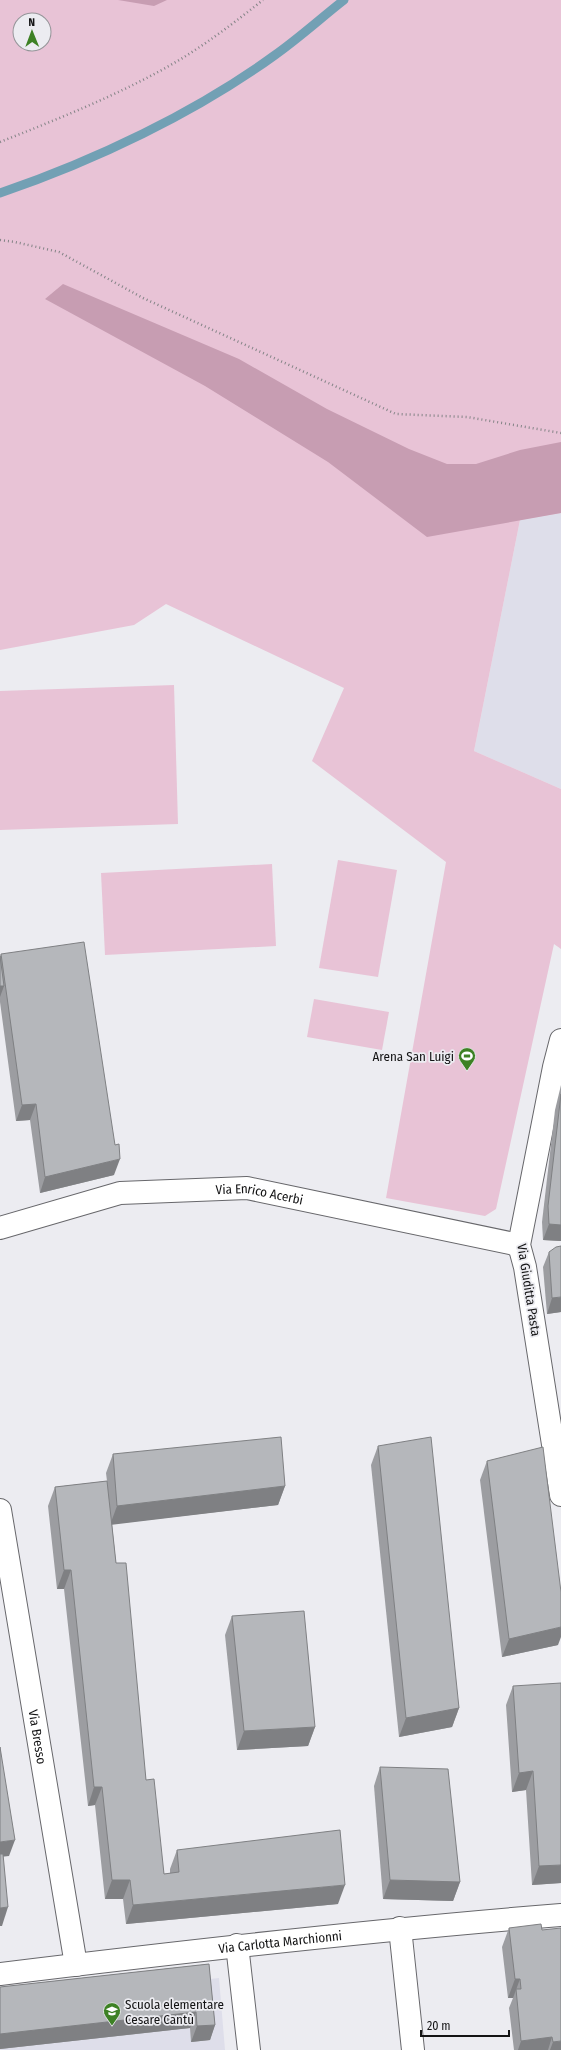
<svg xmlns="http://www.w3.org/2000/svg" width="561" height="2050" viewBox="0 0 561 2050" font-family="'Fira Sans Condensed',sans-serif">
	<rect width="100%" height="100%" fill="#ececf1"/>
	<g fill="#dedeea">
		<polygon points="561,513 561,789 474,751 520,520"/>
		<polygon points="219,1978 225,2050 0,2050 0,2002"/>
	</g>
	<g fill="#e8c3d6" fill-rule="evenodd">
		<path d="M0,0H561V513L520,520L474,751L561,789V949L554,944L496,1209L485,1216L386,1198L446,862L312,761L344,688L166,604L134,625L0,650ZM20,20H44V44H20Z"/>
		<polygon points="174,685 178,824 0,830 0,691"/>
		<polygon points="338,860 397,870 378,977 319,968"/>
		<polygon points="272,864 276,946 105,955 101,873"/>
		<polygon points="314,999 389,1012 382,1050 307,1037"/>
	</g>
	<g fill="#c79db2">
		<polygon points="118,0 167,0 154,6"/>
		<polygon points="63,284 239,359 327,409 409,449 447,464 476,464 520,450 561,442 561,513 427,537 328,462 205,386 45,299"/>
	</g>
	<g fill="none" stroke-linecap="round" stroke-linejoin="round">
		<path stroke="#72a0b4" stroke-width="9" d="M0,193C94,161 195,113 275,55C299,38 321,18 344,0"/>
		<g stroke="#67676b" stroke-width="24">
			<g id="minor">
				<polyline points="561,1040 554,1067 519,1245 525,1267 561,1495"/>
				<path id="s1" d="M0,1228L120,1193L247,1188L519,1245"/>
				<path id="s2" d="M0,1510L76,1965"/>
				<polyline points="400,1928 413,2050"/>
				<polyline points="237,1945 249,2050"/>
				<path id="s3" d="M0,1974C187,1951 373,1930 561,1915"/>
			</g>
		</g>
		<g stroke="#848487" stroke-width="2.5" stroke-dasharray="1 3" stroke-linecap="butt">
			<path d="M0,142C53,121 108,99 158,72C196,52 230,26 263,0"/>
			<polyline points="0,240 15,242 59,252 143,298 396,414 467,417 561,433"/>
		</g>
		<use href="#minor" stroke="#fff" stroke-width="22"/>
	</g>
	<g fill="#9c9da1">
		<polygon points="1,954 114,1175 40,1193 30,1120 16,1121 0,1002 0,956"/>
		<polygon points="561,1085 561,1241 543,1240 542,1222 555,1110"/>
		<polygon points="549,1252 561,1312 547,1314 543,1267"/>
		<polygon points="378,1446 459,1708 452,1727 399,1737 371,1465"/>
		<polygon points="113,1454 285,1486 278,1505 112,1524 116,1563 146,1780 164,1874 170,1873 170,1869 177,1850 338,1904 126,1924 123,1899 105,1899 95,1805 88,1806 64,1589 57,1589 48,1506 55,1487 107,1481 106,1473"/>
		<polygon points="487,1461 558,1645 502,1657 480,1480"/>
		<polygon points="232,1616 315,1727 308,1746 237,1750 225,1635"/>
		<polygon points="513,1686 561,1883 532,1885 526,1790 512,1792 506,1705"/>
		<polygon points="380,1767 460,1882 453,1901 383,1899 374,1786"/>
		<polygon points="509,1928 561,2050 514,2050 509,2008 513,1998 508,1998 502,1947"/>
		<polygon points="209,1964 215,2025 210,2040 191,2042 190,2028 0,2049 0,1987"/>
	</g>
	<g fill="#7f8083">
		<polygon points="0,986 4,986 0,997"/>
		<polygon points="36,1104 30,1120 16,1121 22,1105"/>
		<polygon points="120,1159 114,1175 40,1193 45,1177"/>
		<polygon points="549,1224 561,1225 561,1241 543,1240"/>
		<polygon points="561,1297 561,1312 547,1314 552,1298"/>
		<polygon points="285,1486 278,1505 110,1525 117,1506"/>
		<polygon points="64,1570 71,1570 64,1589 57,1589"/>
		<polygon points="561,1627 561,1637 558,1645 502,1657 509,1639"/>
		<polygon points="459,1708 452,1727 399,1737 406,1718"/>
		<polygon points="315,1727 308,1746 237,1750 244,1731"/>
		<polygon points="533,1771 526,1790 512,1792 519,1773"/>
		<polygon points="94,1787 102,1787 95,1805 88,1806"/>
		<polygon points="15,1840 9,1856 0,1857 0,1842"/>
		<polygon points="561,1865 561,1883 532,1885 539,1866"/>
		<polygon points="112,1880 130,1880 123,1899 105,1899"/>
		<polygon points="390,1880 460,1882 453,1901 383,1899"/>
		<polygon points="345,1885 338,1904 126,1924 133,1905"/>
		<polygon points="8,1907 2,1926 0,1926 0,1908"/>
		<polygon points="515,1979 520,1979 513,1998 508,1998"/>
		<polygon points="196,2012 190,2028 0,2049 0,2034"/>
		<polygon points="215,2025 210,2040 191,2042 197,2026"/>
		<polygon points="552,2037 548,2050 518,2050 521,2041"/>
		<polygon points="561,2041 561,2050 550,2050 553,2042"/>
	</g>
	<g fill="#b5b7bb" stroke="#7f8083">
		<polygon points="84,942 115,1145 119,1144 120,1159 45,1177 36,1104 22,1105 1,954"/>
		<polygon points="0,956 4,986 0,986"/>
		<polygon points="561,1094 561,1225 549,1224 548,1206"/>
		<polygon points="561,1246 561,1297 552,1298 549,1252 556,1247"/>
		<polygon points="281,1437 285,1486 117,1506 113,1454"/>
		<polygon points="431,1437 459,1708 406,1718 378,1446"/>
		<polygon points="543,1447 561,1592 561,1627 509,1639 487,1461"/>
		<polygon points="107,1481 116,1563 126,1563 146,1780 154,1779 164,1874 179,1872 177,1850 340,1830 345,1885 133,1905 130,1880 112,1880 102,1787 94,1787 71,1570 64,1570 55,1487"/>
		<polygon points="304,1611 315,1727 244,1731 232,1616"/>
		<polygon points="561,1683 561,1865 539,1866 533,1771 519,1773 513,1686"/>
		<polygon points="0,1747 15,1840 0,1842"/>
		<polygon points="380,1767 448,1769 460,1882 390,1880"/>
		<polygon points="0,1854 3,1854 8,1907 0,1908"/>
		<polygon points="541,1924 542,1930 561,1928 561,2041 553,2042 552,2037 521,2041 516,1989 521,1989 520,1979 515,1979 509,1928"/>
		<polygon points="209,1964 215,2025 197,2026 196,2012 0,2034 0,1987"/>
	</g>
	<defs>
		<g id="stadium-pin" transform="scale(0.9)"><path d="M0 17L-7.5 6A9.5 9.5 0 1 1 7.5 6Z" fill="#3d8124" stroke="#ececf1"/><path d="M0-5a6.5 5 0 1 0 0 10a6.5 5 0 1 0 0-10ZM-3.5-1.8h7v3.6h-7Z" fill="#fff"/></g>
		<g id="school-pin" transform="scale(0.9)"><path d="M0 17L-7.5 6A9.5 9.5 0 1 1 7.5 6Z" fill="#3d8124" stroke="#ececf1"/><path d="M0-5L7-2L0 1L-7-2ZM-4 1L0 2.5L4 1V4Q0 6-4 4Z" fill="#fff"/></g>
	</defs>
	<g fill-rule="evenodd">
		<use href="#stadium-pin" x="467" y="1056"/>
		<use href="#school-pin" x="112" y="2011"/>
	</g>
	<g text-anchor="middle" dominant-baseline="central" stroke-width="3.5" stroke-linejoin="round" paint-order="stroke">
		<g font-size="13" fill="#131314" stroke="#ececf1" text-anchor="end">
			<text x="454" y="1056">Arena San Luigi</text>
			<text x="125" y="2004" text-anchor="start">Scuola elementare<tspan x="125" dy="15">Cesare Cantù</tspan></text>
		</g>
		<g font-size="13" fill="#131314" stroke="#ececf1">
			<text stroke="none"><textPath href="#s1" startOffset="265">Via Enrico Acerbi</textPath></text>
			<text transform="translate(529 1290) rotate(81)">Via Giuditta Pasta</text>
			<text stroke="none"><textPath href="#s2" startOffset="230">Via Bresso</textPath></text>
			<text stroke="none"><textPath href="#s3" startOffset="282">Via Carlotta Marchionni</textPath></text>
		</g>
	</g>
	<g transform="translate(32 32) rotate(359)"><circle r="19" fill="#ececf1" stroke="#959599"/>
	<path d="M0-3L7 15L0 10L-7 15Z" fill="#3d8124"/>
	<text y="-6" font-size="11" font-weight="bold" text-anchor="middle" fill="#131314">N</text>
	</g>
	<path d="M421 2030v6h88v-6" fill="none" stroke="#131314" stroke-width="2"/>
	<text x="427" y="2030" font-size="12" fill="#131314" stroke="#ececf1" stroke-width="3" paint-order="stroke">20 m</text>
</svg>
